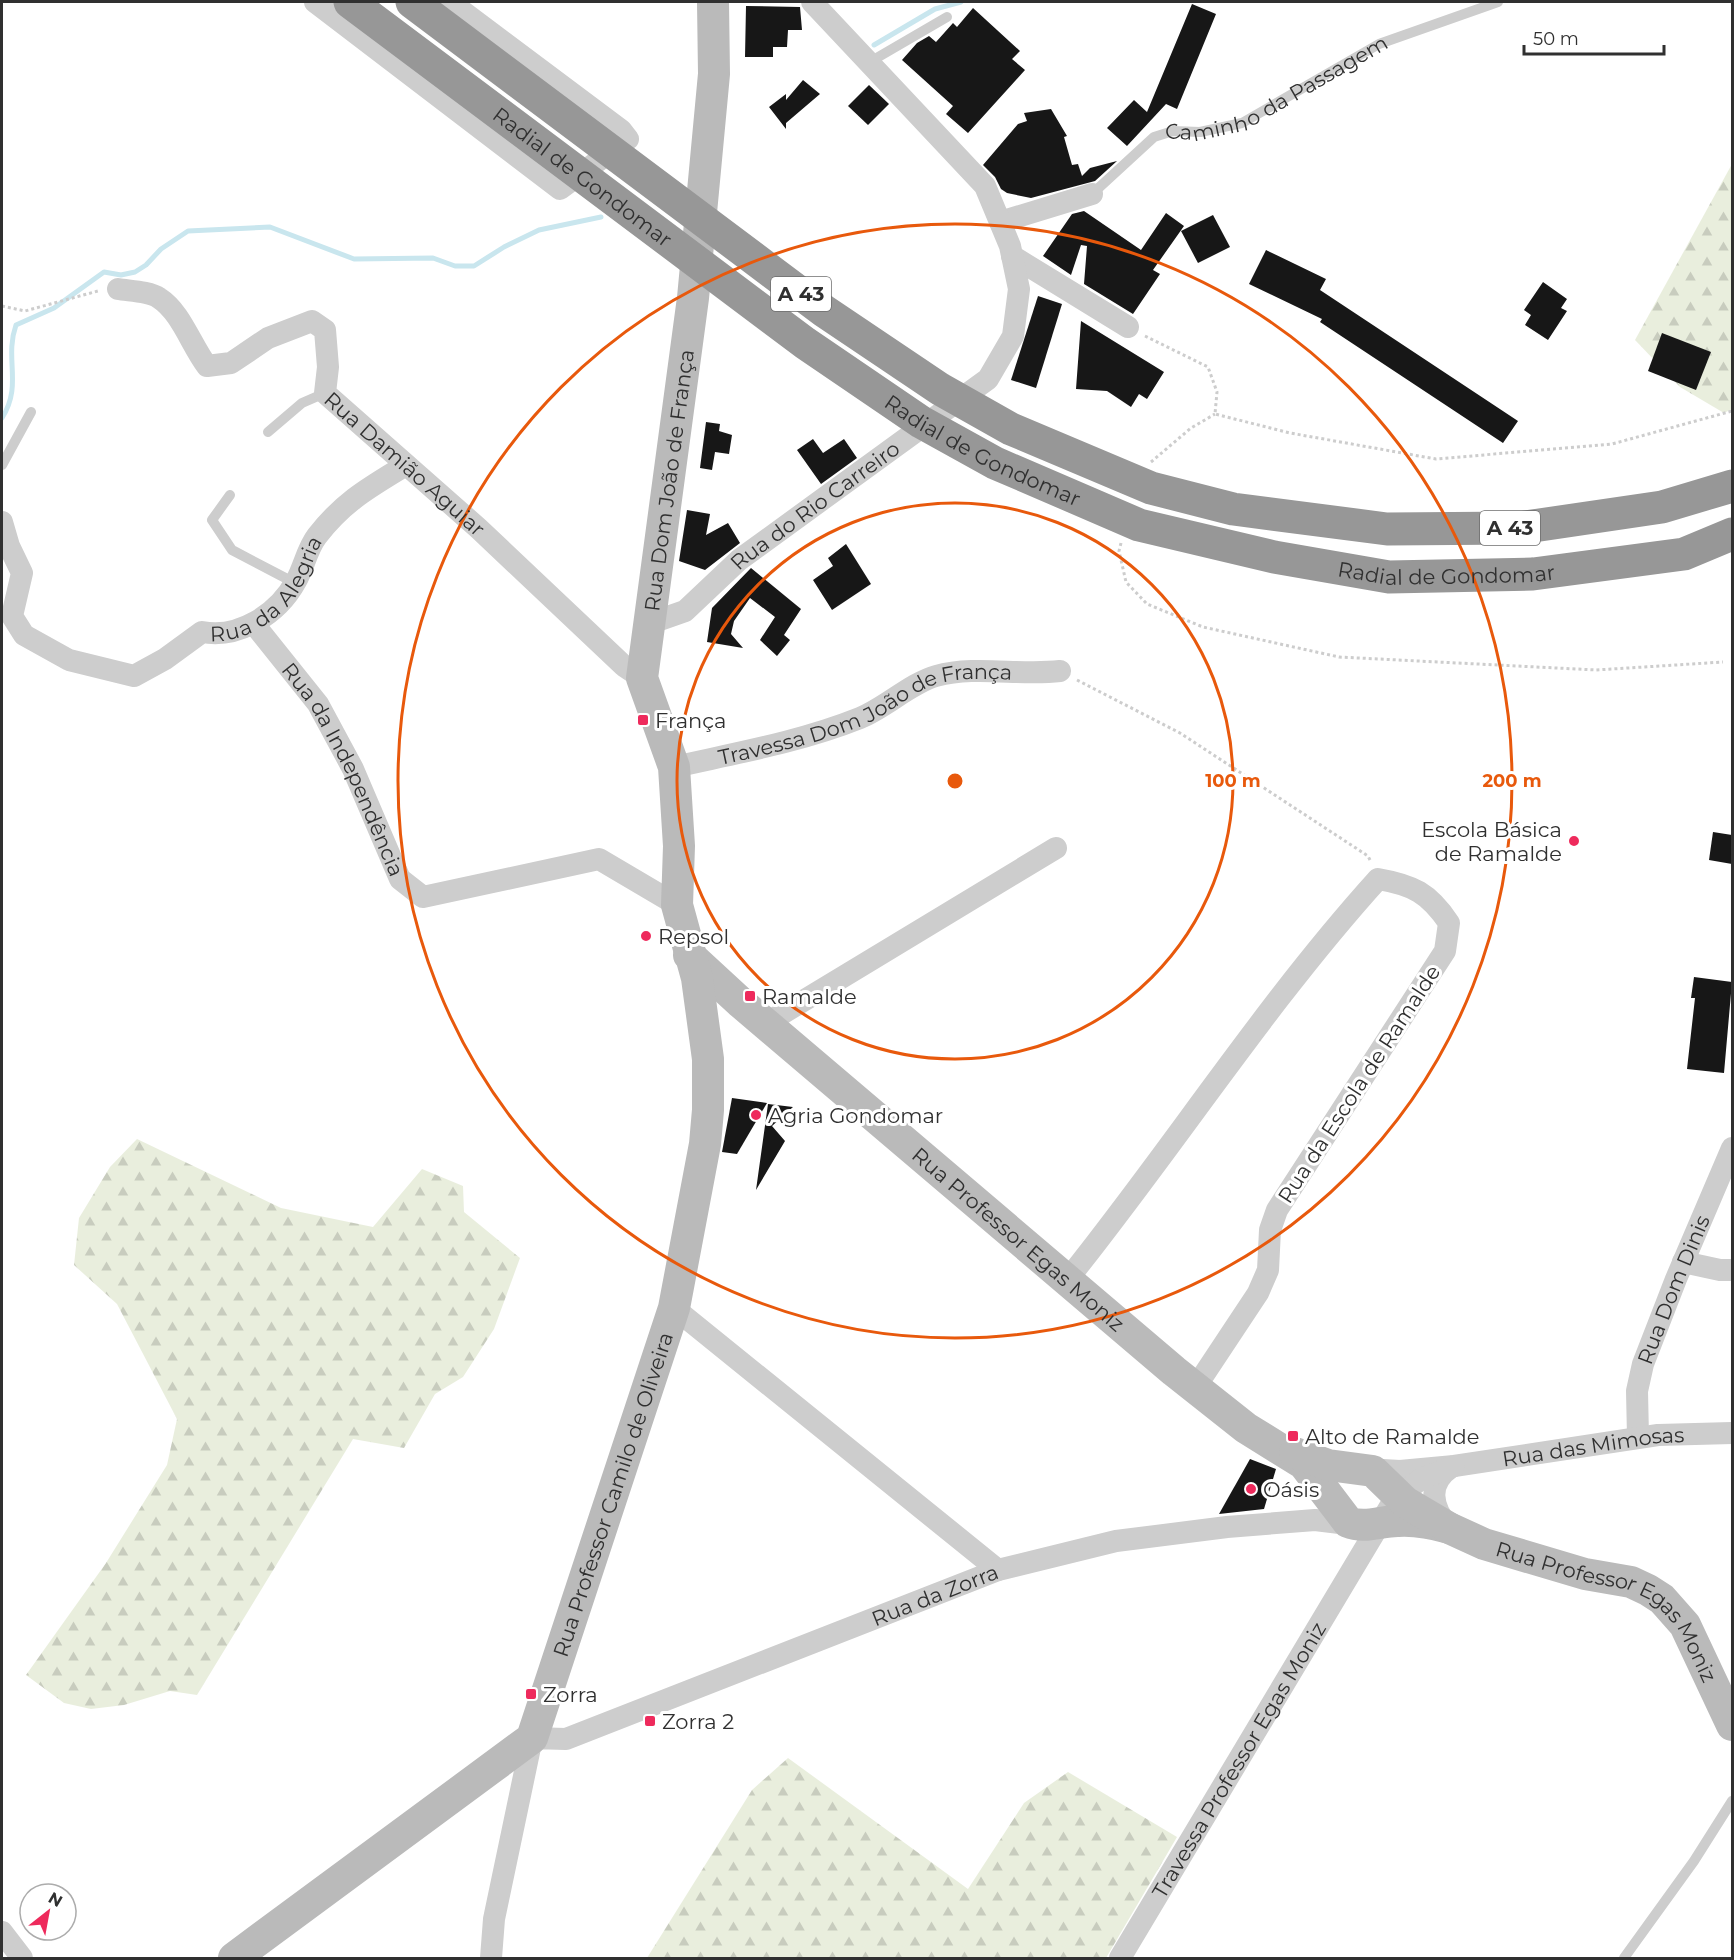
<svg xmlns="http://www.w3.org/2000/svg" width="1734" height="1960" viewBox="0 0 1734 1960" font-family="Montserrat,sans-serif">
	<defs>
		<pattern id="forest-firs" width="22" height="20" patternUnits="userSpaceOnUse" patternTransform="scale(1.5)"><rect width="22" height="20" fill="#e9eedd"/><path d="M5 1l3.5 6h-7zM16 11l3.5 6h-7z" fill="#c8ccbe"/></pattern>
	</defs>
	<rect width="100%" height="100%" fill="#fff"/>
	<g fill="url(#forest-firs)">
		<polygon points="1732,164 1732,409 1724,413 1680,387 1635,340"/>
		<polygon points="137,1139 281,1208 373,1227 422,1169 463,1186 464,1212 520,1258 494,1329 463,1377 435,1394 404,1448 353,1439 197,1695 170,1691 124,1705 91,1709 64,1703 26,1675 106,1563 167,1465 177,1419 117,1304 74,1265 79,1218 110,1167"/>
		<polygon points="788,1758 968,1889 1024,1803 1068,1772 1177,1837 1106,1958 647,1958 752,1790"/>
	</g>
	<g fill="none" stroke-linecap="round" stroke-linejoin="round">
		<g stroke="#c9e6ee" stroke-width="5">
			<polyline points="874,45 935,9 961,2"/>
			<path d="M2,418C23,385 4,359 16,325L54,308L104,272L121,275L135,272L146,265L161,249L188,231L270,227L354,259L433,258L455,266H474L504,247L539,230L601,217"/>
		</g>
	</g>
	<g fill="#171717">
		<polygon points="1192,4 1216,14 1177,109 1166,104 1127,146 1107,128 1134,100 1147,112"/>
		<polygon points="746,6 800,7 802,30 788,30 787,47 773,47 773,57 745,57"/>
		<polygon points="973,8 1020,51 1012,59 1025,70 968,133 946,114 953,106 902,60 917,43 929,36 936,42 953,23 957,27"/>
		<polygon points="803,80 820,94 786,123 786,129 769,107 786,94 786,100"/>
		<polygon points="869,85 889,104 868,125 848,106"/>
		<polygon points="1051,109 1067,136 1064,137 1072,165 1078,164 1082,176 1090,168 1117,161 1095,181 1031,198 1007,193 1001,189 995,177 983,165 1018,124 1027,121 1024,113"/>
		<polygon points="1084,211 1141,250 1166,213 1184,226 1153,270 1160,274 1133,314 1084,284 1087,246 1081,245 1071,275 1043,256 1072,214"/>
		<polygon points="1213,215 1230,247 1198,263 1181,231"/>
		<polygon points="1266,250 1326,279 1320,290 1518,421 1503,443 1320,322 1322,319 1249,284"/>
		<polygon points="1543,282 1567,299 1561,308 1567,311 1548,340 1525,325 1531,315 1524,310"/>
		<polygon points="1038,296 1062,304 1036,388 1011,380"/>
		<polygon points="1081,321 1164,372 1147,399 1139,394 1131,407 1107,391 1076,389"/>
		<polygon points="1662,333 1711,352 1696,390 1648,371"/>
		<polygon points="706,422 720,424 719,431 732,435 729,454 715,452 712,470 700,468"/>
		<polygon points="813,439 823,453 844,439 857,458 821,484 797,450"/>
		<polygon points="687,510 710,514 706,535 728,523 740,543 705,570 679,561"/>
		<polygon points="846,544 871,584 832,610 813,580 833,566 828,558"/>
		<polygon points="751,568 801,609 784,635 790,640 777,656 760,640 775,617 750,598 734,621 731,634 743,648 707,642 712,608"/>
		<polygon points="1713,832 1732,835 1732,864 1709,860"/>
		<polygon points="1694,977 1732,982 1724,1073 1687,1069 1695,998 1691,998"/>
		<polygon points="732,1098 767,1103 737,1154 722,1152"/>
		<polygon points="768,1104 793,1107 772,1126 785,1141 756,1190"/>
		<polygon points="1250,1459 1276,1469 1264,1509 1219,1514"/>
	</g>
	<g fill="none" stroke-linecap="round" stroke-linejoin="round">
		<g stroke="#cdcdcd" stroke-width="3" stroke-dasharray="3 3" stroke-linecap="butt">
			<polyline points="2,306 25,311 98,291"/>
			<polyline points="1145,336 1208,367 1217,392 1215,414 1290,433 1436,459 1612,444 1732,411"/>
			<polyline points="1151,462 1191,428 1215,414"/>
			<polyline points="1121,543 1119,551 1126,582 1147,604 1203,627 1339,657 1596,670 1723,662"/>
			<polyline points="1077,680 1180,733 1368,856 1371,862"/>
		</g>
		<g stroke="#cdcdcd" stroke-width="10">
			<polyline points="868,63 947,17"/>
			<path id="s1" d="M1092,194L1154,137L1173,131L1200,132L1242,123L1379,44L1498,2"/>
			<polyline points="268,432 302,403 325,393"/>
			<polyline points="2,465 31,412"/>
			<polyline points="230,495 212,520 232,550 295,583"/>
			<polyline points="1624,1958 1694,1861 1732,1801"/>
		</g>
		<g stroke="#cdcdcd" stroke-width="22">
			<polyline points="315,2 560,189 628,139 621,130 450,2"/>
			<polyline points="1000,222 1092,194"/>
			<polyline points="1012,256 1128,327"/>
			<path id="s2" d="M118,289C129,291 149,291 159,298C181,312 191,345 207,366L231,363L268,338L312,321L325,330L328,367L325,393L478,528L624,666L642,678"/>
			<path id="s3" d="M2,522L9,546L22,573L12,616L24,635L69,660L134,676L165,659L202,632C239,639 278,614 296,581C304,567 307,549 317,536C344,501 370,487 406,465"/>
			<path id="s4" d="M254,624L318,704L353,769L400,879L423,897L599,859L677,905"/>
			<path id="s5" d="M648,624L685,611L739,560L988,379L1013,336L1019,289L1010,246L985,186L812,2"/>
			<path id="s6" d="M674,767C736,753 800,742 860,718C885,708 911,683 936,676C976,665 1019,676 1060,671"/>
			<polyline points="765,1024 1056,848"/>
			<polyline points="1683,1262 1720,1270 1732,1270"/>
			<path d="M1067,1280C1173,1148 1265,1004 1378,879C1413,885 1429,893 1449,923L1445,951L1277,1210L1270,1230L1268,1270L1258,1293L1195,1388"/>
			<polyline points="674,1308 998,1570"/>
			<path id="s7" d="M1638,1437L1637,1391L1643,1364L1676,1279L1732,1148"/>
			<path id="s8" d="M1365,1469L1400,1471L1454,1466L1658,1435L1732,1433"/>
			<path d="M1448,1526C1432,1507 1427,1484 1450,1468"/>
			<polyline points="2,1932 22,1958"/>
			<path id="s9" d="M491,1958L494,1919L532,1738L566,1739L998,1570L1116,1541L1227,1527L1315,1520L1356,1525"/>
			<path id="s10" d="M1120,1958L1394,1500L1421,1479L1454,1466"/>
		</g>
		<g stroke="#bababa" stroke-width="32">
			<path id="s11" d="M689,955L740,1002L1174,1371L1246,1428L1304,1464L1348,1522C1365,1529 1380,1521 1398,1521C1416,1520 1432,1523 1449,1528"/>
			<path id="s12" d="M1295,1453L1328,1465L1373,1471L1405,1502L1449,1528L1484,1544L1585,1574L1631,1582L1648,1590L1662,1599L1685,1625L1732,1725"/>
			<path id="s13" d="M234,1958L532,1738L674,1308L705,1144L708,1110V1059L697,978L677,905L679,846L674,767L642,678L693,298L714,74L713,2"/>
		</g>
		<g stroke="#979797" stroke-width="33">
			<path id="s14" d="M350,2L805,343L921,422L995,463L1139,525L1274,557L1389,577L1533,574L1684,554L1732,534"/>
			<polyline points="412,2 824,311 940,389 1011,429 1151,488 1233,509 1387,529 1519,528 1662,507 1732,486"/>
		</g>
	</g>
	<g fill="none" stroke="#e8590c" stroke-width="3">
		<circle cx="955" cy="781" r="278"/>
		<circle cx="955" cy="781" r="557"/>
	</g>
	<g fill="#ee2a5c" stroke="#fff" stroke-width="2">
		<rect x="637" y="714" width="12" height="12" rx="3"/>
		<circle cx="1574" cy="841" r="6"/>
		<circle cx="646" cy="936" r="6"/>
		<rect x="744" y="990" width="12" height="12" rx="3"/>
		<circle cx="756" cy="1115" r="6"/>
		<rect x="1287" y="1430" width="12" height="12" rx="3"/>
		<circle cx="1251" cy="1489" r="6"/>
		<rect x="525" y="1688" width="12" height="12" rx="3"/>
		<rect x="644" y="1715" width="12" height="12" rx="3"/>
	</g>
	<g text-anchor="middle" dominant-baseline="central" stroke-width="6" stroke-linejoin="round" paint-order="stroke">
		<g fill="#fff" stroke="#6e6e6e" stroke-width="1.5">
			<rect x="771" y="277" width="60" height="34" rx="4.5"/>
			<rect x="1480" y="511" width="60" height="34" rx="4.5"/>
		</g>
		<g font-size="20" font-weight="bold" fill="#303030">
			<text x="801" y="294">A 43</text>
			<text x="1510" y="528">A 43</text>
		</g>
		<g font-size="21" fill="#303030" stroke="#fff">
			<text stroke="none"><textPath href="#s1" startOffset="218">Caminho da Passagem</textPath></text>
			<text stroke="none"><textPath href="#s14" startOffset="291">Radial de Gondomar</textPath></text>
			<text stroke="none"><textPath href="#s14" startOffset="777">Radial de Gondomar</textPath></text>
			<text stroke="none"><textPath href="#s2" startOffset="428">Rua Damião Aguiar</textPath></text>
			<text stroke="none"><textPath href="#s13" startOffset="1665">Rua Dom João de França</textPath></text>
			<text stroke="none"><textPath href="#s5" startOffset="207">Rua do Rio Carreiro</textPath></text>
			<text stroke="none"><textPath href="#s14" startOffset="1263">Radial de Gondomar</textPath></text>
			<text stroke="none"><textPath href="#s3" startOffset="406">Rua da Alegria</textPath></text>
			<text stroke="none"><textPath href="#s6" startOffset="201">Travessa Dom João de França</textPath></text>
			<text stroke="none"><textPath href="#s4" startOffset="172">Rua da Independência</textPath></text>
			<text transform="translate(1359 1084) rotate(-57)">Rua da Escola de Ramalde</text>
			<text stroke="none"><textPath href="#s11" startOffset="435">Rua Professor Egas Moniz</textPath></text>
			<text stroke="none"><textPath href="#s7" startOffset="154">Rua Dom Dinis</textPath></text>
			<text stroke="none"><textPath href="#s8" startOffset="230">Rua das Mimosas</textPath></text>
			<text stroke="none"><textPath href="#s13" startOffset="627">Rua Professor Camilo de Oliveira</textPath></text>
			<text stroke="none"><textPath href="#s9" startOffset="654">Rua da Zorra</textPath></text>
			<text stroke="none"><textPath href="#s12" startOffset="363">Rua Professor Egas Moniz</textPath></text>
			<text stroke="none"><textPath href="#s10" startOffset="231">Travessa Professor Egas Moniz</textPath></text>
		</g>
		<g font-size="21" fill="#303030" stroke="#fff" text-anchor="start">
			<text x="655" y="720">França</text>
			<text x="1562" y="829" text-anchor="end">Escola Básica<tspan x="1562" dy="24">de Ramalde</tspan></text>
			<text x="658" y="936">Repsol</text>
			<text x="762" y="996">Ramalde</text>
			<text x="768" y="1115">Agria Gondomar</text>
			<text x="1305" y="1436">Alto de Ramalde</text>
			<text x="1263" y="1489">Oásis</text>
			<text x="543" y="1694">Zorra</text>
			<text x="662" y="1721">Zorra 2</text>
		</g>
	</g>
	<circle cx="955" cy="781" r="9" fill="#e8590c" stroke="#fff" stroke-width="3"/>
	<g font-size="18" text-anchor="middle" font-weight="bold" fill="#e8590c" stroke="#fff" stroke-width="6" stroke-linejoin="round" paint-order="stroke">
		<text x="1233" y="787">100 m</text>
		<text x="1512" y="787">200 m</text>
	</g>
	<rect width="1734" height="1960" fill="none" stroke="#303030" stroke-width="6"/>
	<g transform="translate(48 1912) rotate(31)"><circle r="28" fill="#ffffff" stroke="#acacac" stroke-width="1.5"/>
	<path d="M0-4.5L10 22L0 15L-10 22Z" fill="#ee2a5c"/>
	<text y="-9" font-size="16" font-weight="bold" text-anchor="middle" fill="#303030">N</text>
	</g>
	<path d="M1524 45v9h140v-9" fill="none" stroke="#303030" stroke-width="3"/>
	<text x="1533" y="45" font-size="18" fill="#303030" stroke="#ffffff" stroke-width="4.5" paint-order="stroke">50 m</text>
</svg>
